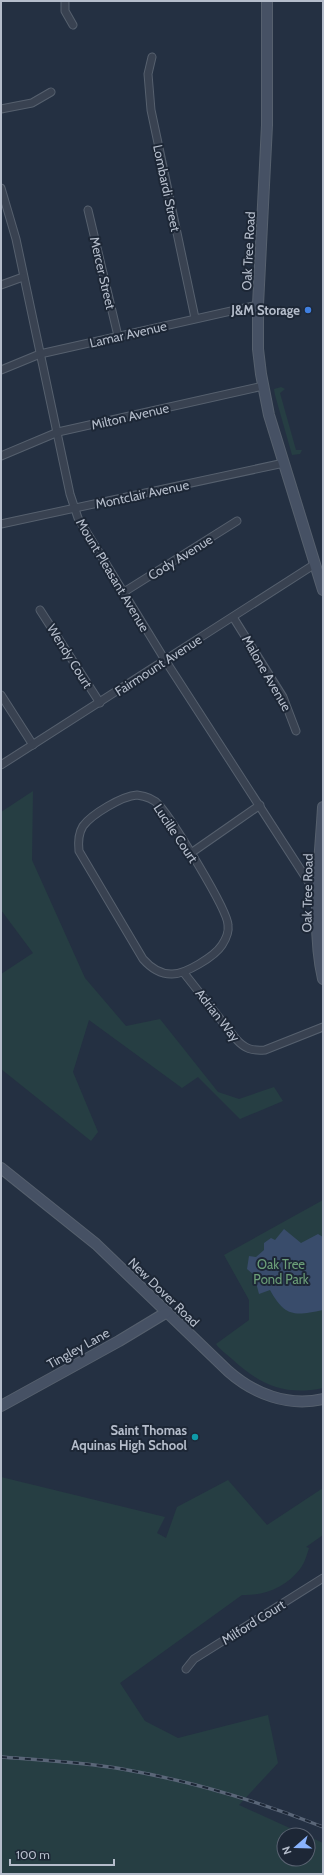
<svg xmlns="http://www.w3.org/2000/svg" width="324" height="1875" viewBox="0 0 324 1875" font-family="Cabin,sans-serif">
	<rect width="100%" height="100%" fill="#243042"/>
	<g fill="#263e43">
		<polygon points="281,387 285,389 280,393 296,450 302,450 300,454 292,455 275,395 274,389"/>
		<polygon points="33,791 32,860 85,978 126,1026 160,1019 218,1092 239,1099 274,1087 283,1101 240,1119 198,1077 182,1088 89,1020 73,1072 98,1132 91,1141 1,1069 1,974 33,953 1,910 1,812"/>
		<path d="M323,1200V1388C285,1396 260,1385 232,1359C227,1354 220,1350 216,1344L249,1320V1300L224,1255Z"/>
		<path d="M1,1477L165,1517L157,1533L166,1538L177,1507L228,1480L267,1525L323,1488V1535L306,1547L309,1548C307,1554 305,1563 300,1569C286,1587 265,1596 242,1595L120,1683L145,1721L178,1738L268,1715L278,1763L239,1805L305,1835H284V1859H308V1836L323,1843V1874H1Z"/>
	</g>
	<path fill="#394c6b" d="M284,1229L301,1243L318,1234L323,1237V1310C294,1316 285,1317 270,1290L259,1294L254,1275L247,1269L249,1256L256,1257L264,1250V1243L271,1238L275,1240Z"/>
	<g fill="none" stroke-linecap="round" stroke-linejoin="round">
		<g stroke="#56606e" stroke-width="9">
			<g id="street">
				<polyline points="65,1 65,11 73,25"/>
				<polyline points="152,57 148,74 151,110 195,318"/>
				<polyline points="1,109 32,103 51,92"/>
				<polyline points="1,188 16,239 70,494 78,518 165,660 317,895"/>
				<polyline points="88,210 118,336"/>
				<polyline points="1,285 23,277"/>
				<polyline points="1,370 40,354 258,305"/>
				<polyline points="1,456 58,432 263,386"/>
				<polyline points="1,524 284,463"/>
				<polyline points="124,592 237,521"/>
				<polyline points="40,610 100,703"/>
				<polyline points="233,617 283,697 296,731"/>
				<polyline points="1,695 33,745"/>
				<polyline points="1,765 315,564"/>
				<path d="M137,795C145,796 153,798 159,805C171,818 228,910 228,925C229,932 226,939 222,945C215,956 185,975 171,974C160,974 150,967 143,959L79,851C78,842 78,834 83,826C92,814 122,796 137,795Z"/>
				<polyline points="191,853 260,805"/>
				<path d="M184,973L236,1039C245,1049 252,1051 265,1050L323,1027"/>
				<polyline points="186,1669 194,1659 323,1578"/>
			</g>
		</g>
		<g stroke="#56606e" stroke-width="12">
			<g id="secondary">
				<polyline points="267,1 267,125 258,305 258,349 261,374 269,415 323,590"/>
				<path d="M323,807C320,861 311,927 323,979"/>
				<path d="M1,1168L96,1244L228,1371C254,1394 288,1407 323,1399"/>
				<polyline points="1,1406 119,1341 167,1312"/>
			</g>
		</g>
		<use href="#street" stroke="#394251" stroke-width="7"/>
		<use href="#secondary" stroke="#465164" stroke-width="10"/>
		<g stroke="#5a6678" stroke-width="3.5">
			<path id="rail" d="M1,1757C41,1760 82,1762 122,1769C191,1781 258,1801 323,1827"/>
		</g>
		<use href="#rail" stroke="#1d2736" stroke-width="2" stroke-dasharray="6" stroke-linecap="butt"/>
	</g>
	<circle fill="#3f7fe0" stroke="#1d2736" stroke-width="1.5" cx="308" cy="310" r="4"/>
	<circle fill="#0f9aa8" stroke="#1d2736" stroke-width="1.5" cx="195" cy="1437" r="4"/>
	<g text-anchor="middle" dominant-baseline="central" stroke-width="4" stroke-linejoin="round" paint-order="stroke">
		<g font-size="13" fill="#b5bdcb" stroke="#1d2736">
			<text transform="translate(167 188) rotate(78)">Lombardi Street</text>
			<text transform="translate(248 251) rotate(-87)">Oak Tree Road</text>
			<text transform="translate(103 273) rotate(77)">Mercer Street</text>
			<text transform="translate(128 334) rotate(-13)">Lamar Avenue</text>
			<text transform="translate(130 416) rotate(-13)">Milton Avenue</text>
			<text transform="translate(142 494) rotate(-12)">Montclair Avenue</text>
			<text transform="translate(180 557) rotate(-32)">Cody Avenue</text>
			<text transform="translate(113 575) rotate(59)">Mount Pleasant Avenue</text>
			<text transform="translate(70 656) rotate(58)">Wendy Court</text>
			<text transform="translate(158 665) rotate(-33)">Fairmount Avenue</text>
			<text transform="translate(267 673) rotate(60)">Malone Avenue</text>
			<text transform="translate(176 833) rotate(56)">Lucille Court</text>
			<text transform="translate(307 893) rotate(-89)">Oak Tree Road</text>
			<text transform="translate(218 1015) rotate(52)">Adrian Way</text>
			<text transform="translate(164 1292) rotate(44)">New Dover Road</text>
			<text transform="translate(78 1348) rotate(-29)">Tingley Lane</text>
			<text transform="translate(253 1622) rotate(-32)">Milford Court</text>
		</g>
		<g font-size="13" font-weight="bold" fill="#b5bdcb" stroke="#1d2736" text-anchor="end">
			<text x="300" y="310">J&amp;M Storage</text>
			<text x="187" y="1430">Saint Thomas<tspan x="187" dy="15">Aquinas High School</tspan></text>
		</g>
		<g font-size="13" fill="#6b9e78" stroke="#1d2736">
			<text x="281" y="1264">Oak Tree<tspan x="281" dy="15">Pond Park</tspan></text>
		</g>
	</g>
	<rect width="324" height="1875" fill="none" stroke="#b5bdcb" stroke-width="4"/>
	<g transform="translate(296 1847) rotate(250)"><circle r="19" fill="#1d2736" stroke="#5a6372"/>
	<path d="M0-3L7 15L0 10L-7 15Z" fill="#89b3fd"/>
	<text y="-6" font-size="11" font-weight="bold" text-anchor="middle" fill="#b5bdcb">N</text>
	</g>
	<path d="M10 1859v6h104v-6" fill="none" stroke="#b5bdcb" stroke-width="2"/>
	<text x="16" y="1859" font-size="12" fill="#b5bdcb" stroke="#1d2736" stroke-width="3" paint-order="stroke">100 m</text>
</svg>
